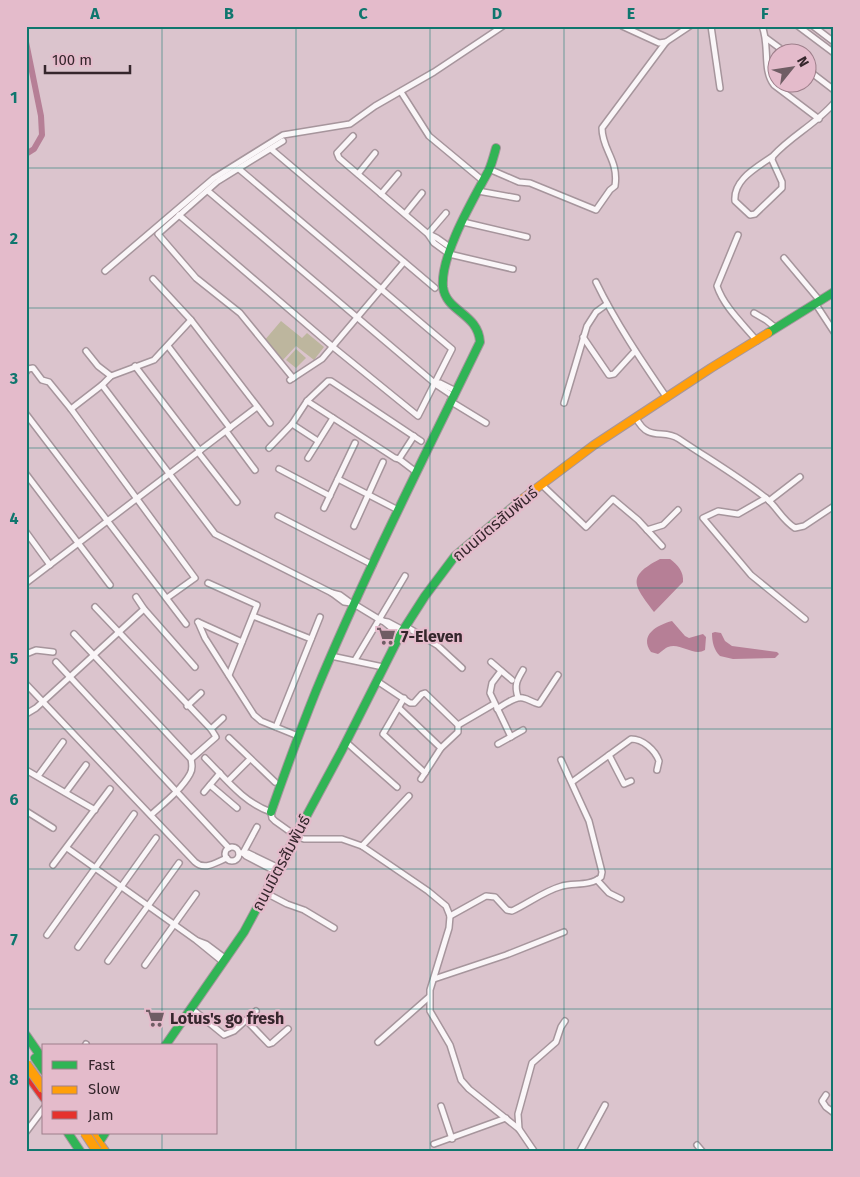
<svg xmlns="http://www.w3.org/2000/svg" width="860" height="1177" viewBox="0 0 860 1177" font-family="'Fira Sans','Noto Sans Thai',sans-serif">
	<rect width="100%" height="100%" fill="#dbc4cd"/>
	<g fill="#bdb69e">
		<polygon points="281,321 302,338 307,333 324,347 314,360 296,346 282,361 264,341"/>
		<polygon points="296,349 306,358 296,368 286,360"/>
	</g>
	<g fill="#b67f96">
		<path d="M660,559H670C678,565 684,572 683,582L654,612C635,586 625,577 660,559Z"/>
		<path d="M672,621L685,636L689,638L703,634L706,637L705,650C694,657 680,642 668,647C665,648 661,652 658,654L651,652C639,635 657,625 672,621Z"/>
		<path d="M715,632L721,633L725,641L732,646L777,652L779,654L775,658L733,659L720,656C714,650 712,642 712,633Z"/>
	</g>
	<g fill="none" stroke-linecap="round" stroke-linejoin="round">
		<polyline stroke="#b67f96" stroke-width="6" points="26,42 41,116 42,135 34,149 26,154"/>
		<g stroke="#a6959c" stroke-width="8">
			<g id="street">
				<polyline points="622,26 659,43 666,42"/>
				<polyline points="711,26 720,88"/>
				<path d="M762,26C770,45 762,70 774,85L819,119"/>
				<polyline points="798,26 834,53"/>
				<polyline points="813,26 834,42"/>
				<polyline points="766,38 785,52"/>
				<polyline points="808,70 834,90"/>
				<polyline points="401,92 429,136 482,180"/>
				<polyline points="353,136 337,153 339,158 428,234 434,243 449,254 513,269"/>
				<polyline points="283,141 218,181 158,234 196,278 240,313 293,378"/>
				<polyline points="271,149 435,288"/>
				<path d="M773,156C758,167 733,179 735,201L750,215L755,214L782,188V182L772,160L773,156C791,136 816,124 834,103"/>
				<path d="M489,169L519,182L530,183L596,210L610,190L615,186C619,160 602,150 602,128L666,42L690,26"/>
				<polyline points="358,174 375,153"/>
				<polyline points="208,191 438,386 453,396"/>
				<polyline points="478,191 517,198"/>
				<polyline points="381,194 398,174"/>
				<polyline points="405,214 422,193"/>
				<polyline points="179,215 333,347 418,416 452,349 239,169"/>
				<polyline points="463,222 527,237"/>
				<polyline points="428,234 446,213"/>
				<polyline points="429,234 437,238 451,248"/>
				<path d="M738,235L717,286C724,307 743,324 757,341"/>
				<polyline points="784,258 820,301"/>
				<polyline points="105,271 214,178 283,135 350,124 375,106 434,72 503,26"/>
				<polyline points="153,279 191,320 270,423"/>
				<path d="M596,282C616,323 641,360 667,398"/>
				<polyline points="815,303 834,332"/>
				<polyline points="754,313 766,320 776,328"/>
				<polyline points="583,337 609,375 614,374 635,351"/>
				<polyline points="168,346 230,428"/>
				<polyline points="86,351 98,366 111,376"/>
				<polyline points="135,366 200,451"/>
				<polyline points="26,372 28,369 33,368 42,380 49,382 71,409 195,578 167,598"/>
				<polyline points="290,380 322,359 404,262"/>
				<polyline points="435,383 440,383 456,391"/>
				<polyline points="102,385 215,534 332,593 344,602 351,603"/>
				<polyline points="307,401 395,458 399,459 414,436"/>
				<polyline points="450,401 486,423"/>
				<polyline points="564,403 587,326 596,312 607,304"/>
				<polyline points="71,409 102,385 111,376 154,360 191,320"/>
				<polyline points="26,414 186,624"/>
				<path d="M636,418C649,443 663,428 679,439C707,458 738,476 766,498C777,507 782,520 795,528L804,526L834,506"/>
				<polyline points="292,424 318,441"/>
				<polyline points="226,431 255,470"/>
				<polyline points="269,448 292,424 307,401 328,381 331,381 421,441"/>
				<polyline points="198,452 237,502"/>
				<polyline points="308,458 333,418"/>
				<polyline points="399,459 416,472"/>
				<polyline points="279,469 330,496"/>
				<polyline points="26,474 110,585"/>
				<polyline points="338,479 398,510"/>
				<polyline points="542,485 586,527 613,499 638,520 662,546"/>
				<polyline points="766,498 738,514 718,511 703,518 751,575 805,619"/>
				<polyline points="769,501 800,477"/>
				<polyline points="324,508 355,443"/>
				<polyline points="278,516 373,565"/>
				<polyline points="354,526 383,462"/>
				<polyline points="647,530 663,525 678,510"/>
				<polyline points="26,532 50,565"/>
				<polyline points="26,583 257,407"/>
				<polyline points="208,583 257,605 229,675"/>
				<polyline points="332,593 340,595 351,603"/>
				<polyline points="136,597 144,609 195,667"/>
				<polyline points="354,604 382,621 388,622 403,630"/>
				<polyline points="95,607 211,729 216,737 191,759"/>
				<polyline points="253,616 311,639"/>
				<polyline points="383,621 400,635"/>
				<polyline points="198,622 205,638 254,715 261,721 298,736"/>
				<polyline points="198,622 242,642"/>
				<polyline points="405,626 437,645 462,668"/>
				<path d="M74,634L191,759C192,764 193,769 190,774C181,790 164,803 151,815"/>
				<polyline points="26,654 36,650 53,652"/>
				<polyline points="331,656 383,667"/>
				<polyline points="355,660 405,576"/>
				<polyline points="56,662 229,848"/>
				<polyline points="491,662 512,680"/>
				<polyline points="501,671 492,683 490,693 511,737"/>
				<polyline points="377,681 410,703 414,703 422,694 425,693 458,725 458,732 441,748 421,779"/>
				<path d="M26,684L195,862C205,871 216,862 227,858"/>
				<path d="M518,697C514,685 517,680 523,670"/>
				<polyline points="404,698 383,734 425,773"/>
				<polyline points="187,706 201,693"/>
				<polyline points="399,708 441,748"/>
				<path d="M497,709C504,705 515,696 523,698C529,699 533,703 539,704L558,675"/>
				<polyline points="26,714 36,708 144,609"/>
				<polyline points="458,725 494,704"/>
				<polyline points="276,727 320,617"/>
				<polyline points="211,729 223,718"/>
				<polyline points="229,738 275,782"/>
				<polyline points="346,742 397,787"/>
				<polyline points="498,744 523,730"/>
				<polyline points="609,755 624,784 631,781"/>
				<path d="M205,758C225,778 244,803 271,812L272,818L275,821L296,836L304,839H342L362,846L428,891L446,906L450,916L449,928L430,990V1011L450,1045L461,1080L469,1089L519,1129L534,1151"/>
				<polyline points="26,770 95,810"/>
				<polyline points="38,776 63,742"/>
				<polyline points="228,781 250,759"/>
				<path d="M572,782L631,739C643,739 655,750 659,761L657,770"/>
				<polyline points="210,785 237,808"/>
				<polyline points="66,792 86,765"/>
				<polyline points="204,792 220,773"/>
				<polyline points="26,811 53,828"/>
				<polyline points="362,846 409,796"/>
				<circle cx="232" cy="854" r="7"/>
				<polyline points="67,848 196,940 223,962"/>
				<polyline points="239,853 248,853 279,868"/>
				<polyline points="243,853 246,856 277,872"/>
				<polyline points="243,853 257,827"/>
				<polyline points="53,865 110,789"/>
				<polyline points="597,880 609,893 621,899"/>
				<polyline points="266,893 287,904 304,910 334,928"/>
				<path d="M450,916L486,896L495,897L507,910L512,911C529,903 544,891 562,886C574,883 591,886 601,877L602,872L589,821L561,760"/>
				<polyline points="47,935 134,814"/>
				<polyline points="198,941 206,944 226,959"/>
				<polyline points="78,947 156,838"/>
				<polyline points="108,961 179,863"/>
				<polyline points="145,965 196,894"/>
				<polyline points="434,979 506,955 564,932"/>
				<polyline points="191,1008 224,1035 234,1031 256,1011"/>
				<polyline points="246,1020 269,1044 272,1043 288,1029"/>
				<polyline points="378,1042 429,997"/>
				<polyline points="85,1046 86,1044"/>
				<polyline points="826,1095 822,1101 826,1107 834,1113"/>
				<polyline points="441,1106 452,1139"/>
				<polyline points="519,1129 518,1114 532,1063 556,1042 561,1027 565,1021"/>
				<polyline points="26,1132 44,1108"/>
				<polyline points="434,1144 506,1118"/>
				<polyline points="697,1145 702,1151"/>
				<polyline points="580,1151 605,1105"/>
			</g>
		</g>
		<g stroke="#a6959c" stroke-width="10">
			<g id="fast">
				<polyline points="768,333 834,292"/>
				<path d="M271,812C285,772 300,731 316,691C365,573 424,458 480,342C478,313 446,312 443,287C440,255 474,198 489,170C492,163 494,155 496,148"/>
				<polyline points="26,1035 44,1061"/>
				<polyline points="165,1046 244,932 342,750 400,635 425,596 455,556 521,500"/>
				<polyline points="35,1058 44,1071"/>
				<polyline points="68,1133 80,1151"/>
				<polyline points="96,1147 105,1133"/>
			</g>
		</g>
		<g stroke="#a6959c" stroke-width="10">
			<g id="slow">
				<polyline points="521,500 594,445 711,368 768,333"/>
				<polyline points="92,1133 105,1151"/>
			</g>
		</g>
		<g stroke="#a6959c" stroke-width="10">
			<polyline id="jam" points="26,1073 44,1098"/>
		</g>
		<use href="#street" stroke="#faf6f8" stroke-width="5"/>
		<use href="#fast" stroke="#30b455" stroke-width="8"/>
		<use href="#slow" stroke="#ff9f0a" stroke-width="8"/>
		<use href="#jam" stroke="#e5322d" stroke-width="8"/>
		<g stroke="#a6959c" stroke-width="11" stroke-linecap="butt">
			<g id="slow-bridge">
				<polyline points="26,1064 44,1089"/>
				<polyline points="85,1133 97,1151"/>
			</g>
		</g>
		<use href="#slow-bridge" stroke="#ff9f0a" stroke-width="9"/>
	</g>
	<path fill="none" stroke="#0f766e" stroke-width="1" stroke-opacity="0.55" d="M162,26V1046M296,26V1151M430,26V1151M564,26V1151M698,26V1151M26,168H834M26,308H834M26,448H834M26,588H834M26,729H834M26,869H834M26,1009H834M162,1133V1151"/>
	<defs>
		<g id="supermarket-bare" transform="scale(1.5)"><path d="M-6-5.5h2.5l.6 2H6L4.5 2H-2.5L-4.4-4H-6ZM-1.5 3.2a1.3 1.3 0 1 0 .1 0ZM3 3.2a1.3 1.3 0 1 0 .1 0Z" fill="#6f5d64" stroke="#e4bbcb" stroke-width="2.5" paint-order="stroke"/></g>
	</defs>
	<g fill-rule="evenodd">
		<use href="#supermarket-bare" x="386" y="636"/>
		<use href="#supermarket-bare" x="155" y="1018"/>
	</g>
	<g text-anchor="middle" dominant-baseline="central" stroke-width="4.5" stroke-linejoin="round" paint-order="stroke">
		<g font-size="16" fill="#35262c" stroke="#e4bbcb">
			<text transform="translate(495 524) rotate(-40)">ถนนมิตรสัมพันธ์</text>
			<text transform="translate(281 863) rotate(-62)">ถนนมิตรสัมพันธ์</text>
		</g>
		<g font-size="16" font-weight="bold" fill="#35262c" stroke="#e4bbcb" text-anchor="start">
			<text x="401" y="636">7-Eleven</text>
			<text x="170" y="1018">Lotus's go fresh</text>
		</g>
	</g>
	<rect width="860" height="1177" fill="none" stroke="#e4bbcb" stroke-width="55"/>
	<rect x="42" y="1044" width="175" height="90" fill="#e4bbcb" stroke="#9e7f8b"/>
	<rect x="52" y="1061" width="25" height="8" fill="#30b455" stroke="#9e7f8b"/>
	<text x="88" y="1070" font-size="15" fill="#35262c">Fast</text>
	<rect x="52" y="1086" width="25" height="8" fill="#ff9f0a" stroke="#9e7f8b"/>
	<text x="88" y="1094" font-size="15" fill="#35262c">Slow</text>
	<rect x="52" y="1111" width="25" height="8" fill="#e5322d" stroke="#9e7f8b"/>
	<text x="88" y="1120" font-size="15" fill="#35262c">Jam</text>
	<g transform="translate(792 68) rotate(60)"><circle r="24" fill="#e4bbcb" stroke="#9e7f8b"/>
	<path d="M0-4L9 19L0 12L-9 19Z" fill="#6f5d64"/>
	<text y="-8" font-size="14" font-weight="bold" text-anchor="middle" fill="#35262c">N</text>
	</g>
	<path d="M45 65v8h85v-8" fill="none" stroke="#35262c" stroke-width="2.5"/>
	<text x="52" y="65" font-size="15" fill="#35262c" stroke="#e4bbcb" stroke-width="4" paint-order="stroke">100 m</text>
	<rect x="28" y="28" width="804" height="1122" fill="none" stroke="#0f766e" stroke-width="2"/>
	<g font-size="16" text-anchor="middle" font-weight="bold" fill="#0f766e">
		<text x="95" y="19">A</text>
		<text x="229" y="19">B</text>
		<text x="363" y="19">C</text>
		<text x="497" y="19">D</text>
		<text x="631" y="19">E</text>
		<text x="765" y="19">F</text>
		<text x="14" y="103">1</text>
		<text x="14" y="244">2</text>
		<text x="14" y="384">3</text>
		<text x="14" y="524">4</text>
		<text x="14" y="664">5</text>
		<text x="14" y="805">6</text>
		<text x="14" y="945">7</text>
		<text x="14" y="1085">8</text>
	</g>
</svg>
